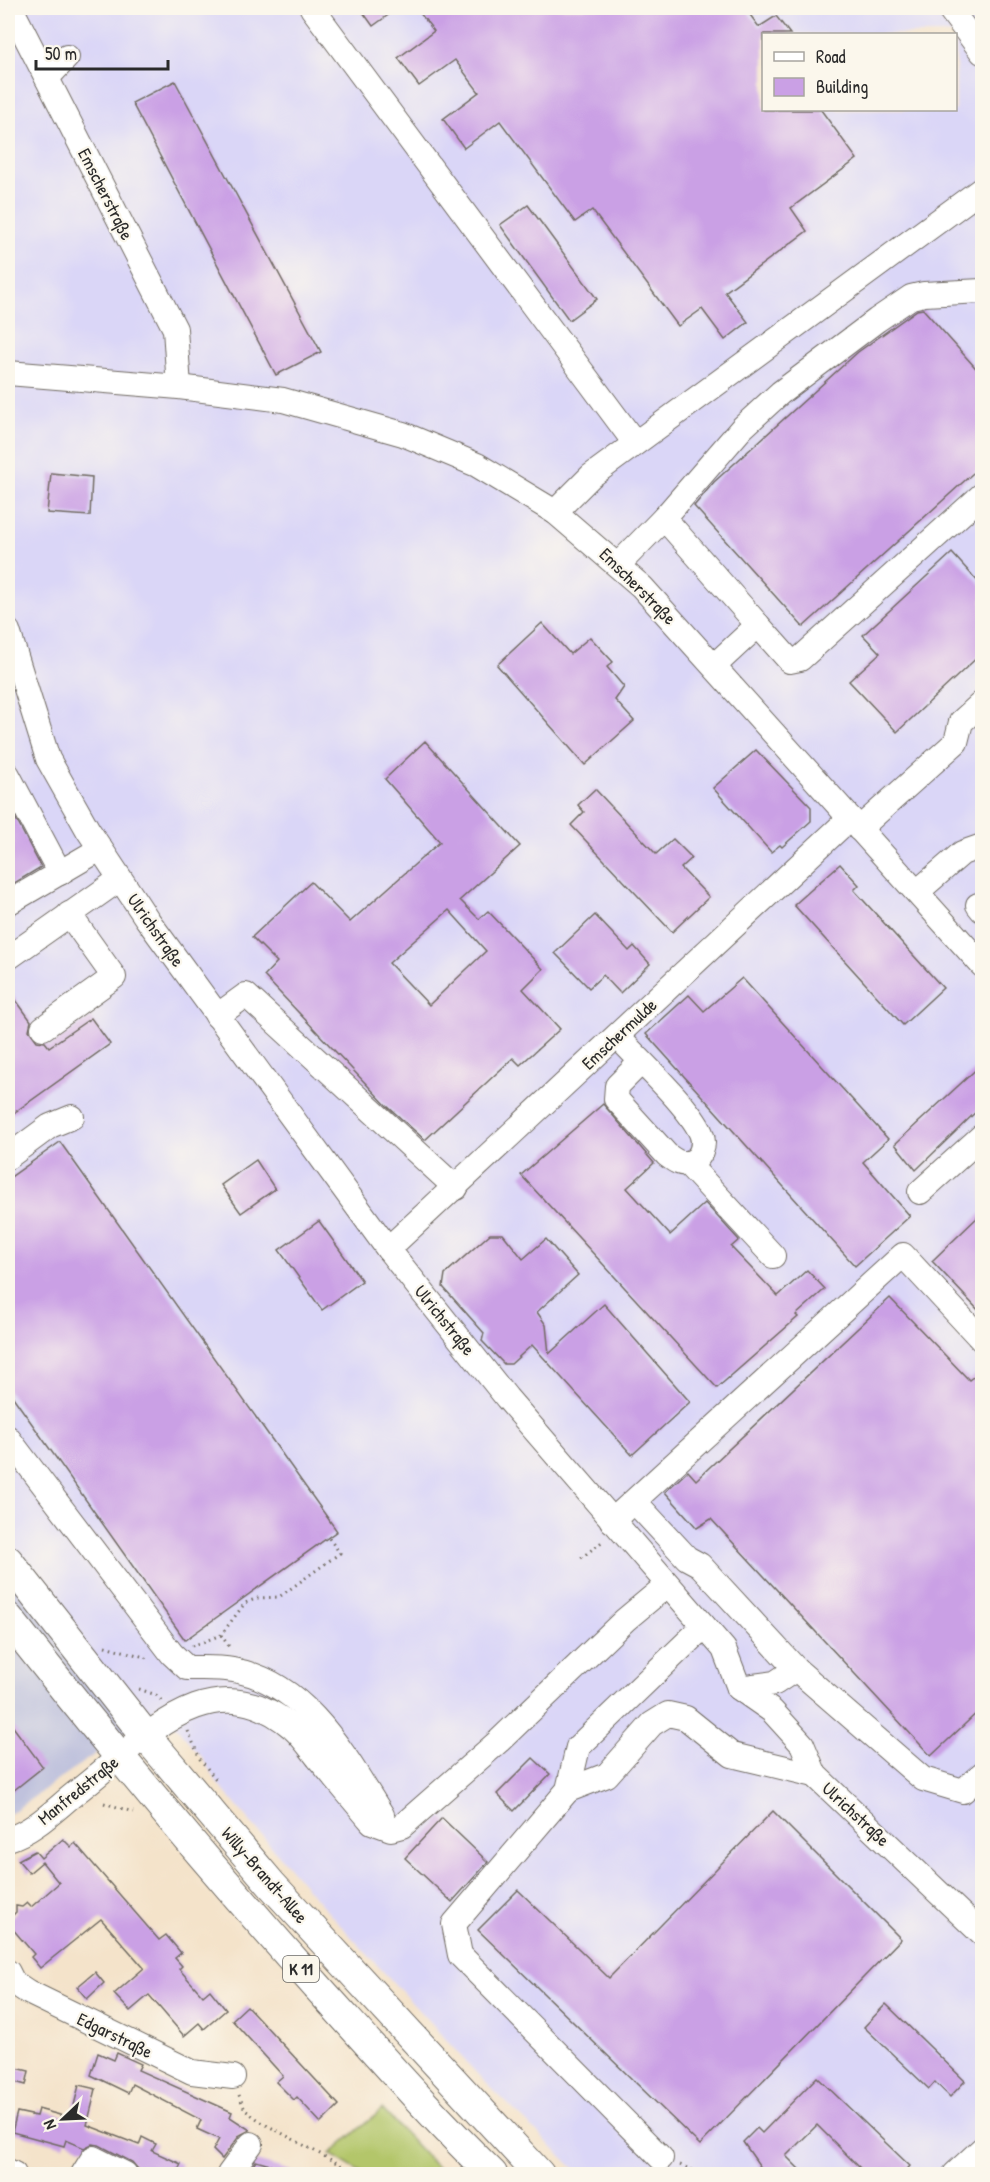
<svg xmlns="http://www.w3.org/2000/svg" width="990" height="2182" viewBox="0 0 990 2182" font-family="'Patrick Hand',sans-serif">
	<rect width="100%" height="100%" fill="#fbf7ec"/>
	<filter id="ink" filterUnits="userSpaceOnUse"><feTurbulence type="fractalNoise" baseFrequency=".0167" numOctaves="2"/><feDisplacementMap in="SourceGraphic" scale="12" xChannelSelector="R" yChannelSelector="G"/><feConvolveMatrix kernelMatrix="1 2 1 2 8 2 1 2 1" color-interpolation-filters="sRGB"/></filter>
	<filter id="wash" filterUnits="userSpaceOnUse"><feTurbulence type="fractalNoise" baseFrequency=".008" numOctaves="4" result="noise"/><feDisplacementMap in="SourceGraphic" scale="24" xChannelSelector="R" yChannelSelector="G"/><feGaussianBlur stdDeviation="1.35" result="paint"/><feColorMatrix in="noise" values="0 0 0 0 0 0 0 0 0 0 0 0 0 0 0 0 0 1.4 0 .05"/><feComposite in="paint" operator="in"/></filter>
	<g filter="url(#wash)">
		<rect width="100%" height="100%" fill="#f4e3ca"/>
		<path fill="#dad6f7" fill-rule="evenodd" d="M8,8H982V2174H580L480,2077L312,1894L218,1784L201,1756L158,1706L132,1728L8,1567ZM764,34H956V110H764Z"/>
		<polygon fill="#c0c2dd" points="8,1567 132,1728 8,1815"/>
		<polygon fill="#b3c66a" stroke="#6f784a" stroke-width="1.5" points="382,2109 443,2174 363,2174 330,2154"/>
		<g id="blocks">
			<g fill="#caa0e5" fill-rule="evenodd">
				<polygon points="360,8 398,8 373,26"/>
				<polygon points="416,8 745,8 759,27 776,16 790,34 764,34 764,110 821,110 857,159 791,208 807,231 725,292 748,322 725,340 702,309 678,326 592,210 575,222 500,121 464,148 443,119 479,92 455,60 419,86 398,58 434,31"/>
				<polygon points="175,81 321,352 276,375 132,103"/>
				<polygon points="528,205 597,299 569,320 500,225"/>
				<polygon points="923,309 982,375 982,465 803,627 694,506 714,482 858,352 917,310"/>
				<polygon points="51,473 92,477 90,516 47,513"/>
				<polygon points="952,553 982,586 982,653 897,732 849,681 880,653 863,635"/>
				<polygon points="542,623 570,654 590,637 613,662 607,667 624,687 615,700 634,721 585,765 497,665"/>
				<path d="M425,741L520,846L460,900L479,919L488,911L543,969L523,989L560,1029L520,1065L513,1058L425,1140L386,1105L264,976L277,962L252,937L311,882L350,922L440,842L385,779ZM449,910L486,951L429,1005L389,963Z"/>
				<polygon points="756,750 811,807 811,821 782,847 780,845 771,852 713,788"/>
				<polygon points="595,789 656,854 673,839 692,858 681,868 709,897 672,932 571,825 584,812 578,805"/>
				<polygon points="8,804 41,867 8,887"/>
				<polygon points="840,864 859,885 854,890 943,988 903,1025 794,905"/>
				<polygon points="595,915 629,951 634,946 650,964 620,993 603,975 589,988 555,953"/>
				<polygon points="742,978 888,1139 863,1162 910,1216 855,1266 646,1034 689,995 704,1011"/>
				<polygon points="8,989 31,1021 29,1030 37,1041 45,1042 49,1047 91,1018 110,1044 8,1117"/>
				<polygon points="982,1064 982,1106 916,1170 895,1144"/>
				<polygon points="603,1104 654,1163 627,1188 670,1235 705,1203 739,1240 731,1247 778,1296 807,1270 825,1289 796,1315 798,1317 717,1388 521,1175"/>
				<polygon points="60,1142 337,1531 185,1640 8,1390 8,1179"/>
				<polygon points="256,1160 275,1189 241,1213 221,1185"/>
				<polygon points="982,1213 982,1314 932,1261"/>
				<polygon points="319,1221 362,1281 322,1310 279,1250"/>
				<polygon points="490,1234 503,1234 523,1259 546,1239 578,1275 537,1312 546,1325 549,1354 604,1304 690,1402 632,1455 532,1345 511,1364 504,1364 482,1341 484,1333 443,1287 445,1274"/>
				<polygon points="890,1298 969,1380 982,1370 982,1708 931,1756 711,1519 697,1528 665,1492 688,1471 696,1480"/>
				<polygon points="8,1720 43,1767 8,1795"/>
				<polygon points="533,1758 550,1774 514,1811 497,1794"/>
				<polygon points="773,1811 901,1939 700,2145 478,1930 518,1890 609,1978"/>
				<polygon points="442,1818 488,1862 452,1902 405,1858"/>
				<polygon points="63,1839 71,1847 75,1843 159,1940 166,1935 181,1953 175,1958 182,1966 179,1969 203,1996 210,1990 226,2010 204,2029 199,2023 184,2036 149,1995 130,2011 114,1994 144,1968 101,1919 40,1968 31,1957 34,1954 11,1927 10,1918 16,1912 16,1906 22,1907 27,1903 31,1907 59,1883 42,1862 29,1873 18,1860 35,1851 41,1858"/>
				<polygon points="95,1972 104,1983 87,1999 77,1987"/>
				<polygon points="886,2004 965,2081 950,2097 935,2082 929,2089 864,2027"/>
				<polygon points="247,2006 339,2105 321,2123 297,2097 294,2100 276,2082 283,2076 232,2020"/>
				<polygon points="98,2053 114,2060 117,2053 141,2064 138,2070 232,2112 230,2117 250,2130 240,2135 222,2159 213,2150 219,2139 197,2129 201,2120 132,2084 128,2093 91,2075"/>
				<polygon points="12,2067 29,2071 26,2085 8,2080"/>
				<polygon points="817,2077 910,2166 902,2175 854,2175 860,2168 817,2125 786,2156 805,2175 766,2175 743,2142 757,2128 762,2133"/>
				<polygon points="79,2085 96,2089 87,2125 139,2145 142,2137 156,2144 152,2151 181,2164 176,2175 143,2175 132,2162 99,2145 92,2144 84,2148 66,2140 64,2146 12,2132 17,2112 36,2116 38,2109 71,2118"/>
				<polygon points="256,2161 291,2171 290,2175 246,2175"/>
			</g>
		</g>
	</g>
	<g filter="url(#ink)">
		<use href="#blocks" fill-opacity="0" stroke="#716b63" stroke-width="1.5"/>
		<g fill="none" stroke-linecap="round" stroke-linejoin="round">
			<g stroke="#716b63" stroke-width="26">
				<g id="minor">
					<polyline points="11,8 175,329 179,387"/>
					<polyline points="312,8 635,443"/>
					<polyline points="949,8 982,52"/>
					<polyline points="47,78 67,57"/>
					<polyline points="8,373 179,387 283,400 403,434 477,465 555,512 642,587 982,965"/>
					<polyline points="555,512 591,476 982,189"/>
					<polyline points="664,518 742,428 780,393 877,320 911,297 924,294 982,291"/>
					<polyline points="618,565 664,518 758,625"/>
					<polyline points="8,631 48,759 88,830 147,919 388,1249 507,1398 724,1649 739,1688 772,1711 802,1744 815,1775 982,1934"/>
					<polyline points="714,666 758,625 790,661 800,659 982,495"/>
					<polyline points="8,775 60,873"/>
					<polyline points="859,829 956,742 961,722 982,703"/>
					<polyline points="917,892 962,853 982,846"/>
					<polyline points="8,903 100,849"/>
					<polyline points="978,905 982,910"/>
					<polyline points="8,958 120,879"/>
					<polyline points="217,1016 246,995 456,1188"/>
					<polyline points="43,1028 114,977 69,914"/>
					<path d="M617,1036C639,1060 689,1106 701,1133C706,1145 701,1160 688,1163C680,1165 674,1160 667,1155L616,1099L617,1086L641,1062"/>
					<polyline points="8,1157 50,1126 72,1117"/>
					<polyline points="687,1163 773,1256"/>
					<polyline points="920,1192 982,1136"/>
					<polyline points="388,1249 850,818"/>
					<path d="M8,1438L172,1654L187,1668C202,1668 218,1667 233,1670C307,1682 346,1758 382,1815"/>
					<polyline points="635,1502 687,1558 700,1565 796,1669 923,1779 963,1791 982,1774"/>
					<polyline points="612,1521 903,1255 982,1340"/>
					<polyline points="739,1688 775,1683 796,1669"/>
					<polyline points="568,1790 607,1775 652,1724 668,1714 686,1718 732,1755 815,1775"/>
					<path d="M8,1839C35,1831 56,1808 78,1791C142,1742 210,1657 293,1728C303,1737 311,1749 319,1759C337,1780 354,1801 372,1822L391,1829L402,1826L499,1741L625,1620L667,1585"/>
					<polyline points="8,1972 13,1982 28,1992 192,2072 233,2077"/>
					<polyline points="661,2158 460,1955 454,1924 568,1790 578,1747 704,1626"/>
					<polyline points="8,2171 14,2174"/>
					<polyline points="83,2174 93,2158 125,2174"/>
					<polyline points="229,2174 251,2144"/>
					<polyline points="955,2174 982,2149"/>
				</g>
			</g>
			<g stroke="#716b63" stroke-width="32">
				<g id="major">
					<polyline points="8,1561 145,1735 271,1884 539,2174"/>
					<path d="M8,1618C109,1746 213,1871 322,1992C378,2054 433,2117 492,2174"/>
				</g>
			</g>
			<g stroke="#716b63" stroke-width="3" stroke-dasharray="1.5 4.5" stroke-linecap="butt">
				<polyline points="581,1558 603,1541"/>
				<polyline points="221,1635 230,1648"/>
				<polyline points="105,1646 148,1658"/>
				<polyline points="192,1646 221,1635 245,1603 258,1598 279,1597 340,1553 328,1537"/>
				<polyline points="139,1689 156,1695 162,1701"/>
				<polyline points="188,1731 200,1759 218,1782"/>
				<polyline points="104,1803 133,1812"/>
				<polyline points="239,2095 245,2110 263,2123 357,2174"/>
				<polyline points="680,2165 702,2174"/>
			</g>
			<use href="#minor" stroke="#fff" stroke-width="24"/>
			<use href="#major" stroke="#fff" stroke-width="30"/>
		</g>
	</g>
	<g text-anchor="middle" dominant-baseline="central" stroke-width="4.5" stroke-linejoin="round" paint-order="stroke">
		<rect fill="#fbf7ec" stroke="#696865" stroke-width="1.5" x="283" y="1956" width="36" height="26" rx="4.5"/>
		<g font-size="16" font-weight="bold" fill="#2b2b2b">
			<text x="301" y="1969">K 11</text>
		</g>
		<g font-size="18" fill="#2b2b2b" stroke="#fbf7ec">
			<text transform="translate(106 194) rotate(63)">Emscherstraße</text>
			<text transform="translate(638 586) rotate(45)">Emscherstraße</text>
			<text transform="translate(156 930) rotate(55)">Ulrichstraße</text>
			<text transform="translate(619 1034) rotate(-43)">Emschermulde</text>
			<text transform="translate(445 1320) rotate(51)">Ulrichstraße</text>
			<text transform="translate(78 1790) rotate(-39)">Manfredstraße</text>
			<text transform="translate(856 1814) rotate(43)">Ulrichstraße</text>
			<text transform="translate(265 1875) rotate(49)">Willy-Brandt-Allee</text>
			<text transform="translate(115 2035) rotate(26)">Edgarstraße</text>
		</g>
	</g>
	<rect width="990" height="2182" fill="none" stroke="#fbf7ec" stroke-width="30"/>
	<rect x="762" y="33" width="195" height="78" fill="#fbf7ec" stroke="#a8a59f" stroke-width="1.5"/>
	<rect x="774" y="52" width="30" height="9" fill="#ffffff" stroke="#a8a59f" stroke-width="1.5"/>
	<text x="816" y="63" font-size="18" fill="#2b2b2b">Road</text>
	<rect x="774" y="78" width="30" height="18" fill="#caa0e5" stroke="#a8a59f" stroke-width="1.5"/>
	<text x="816" y="93" font-size="18" fill="#2b2b2b">Building</text>
	<g transform="translate(63 2119) rotate(247)" stroke="#fbf7ec" stroke-width="4.5" paint-order="stroke">
	<path d="M0-4.5L10 22L0 15L-10 22Z" fill="#2b2b2b"/>
	<text y="-9" font-size="16" font-weight="bold" text-anchor="middle" fill="#2b2b2b">N</text>
	</g>
	<path d="M36 60v9h132v-9" fill="none" stroke="#2b2b2b" stroke-width="3"/>
	<text x="45" y="60" font-size="18" fill="#2b2b2b" stroke="#fbf7ec" stroke-width="4.5" paint-order="stroke">50 m</text>
</svg>
